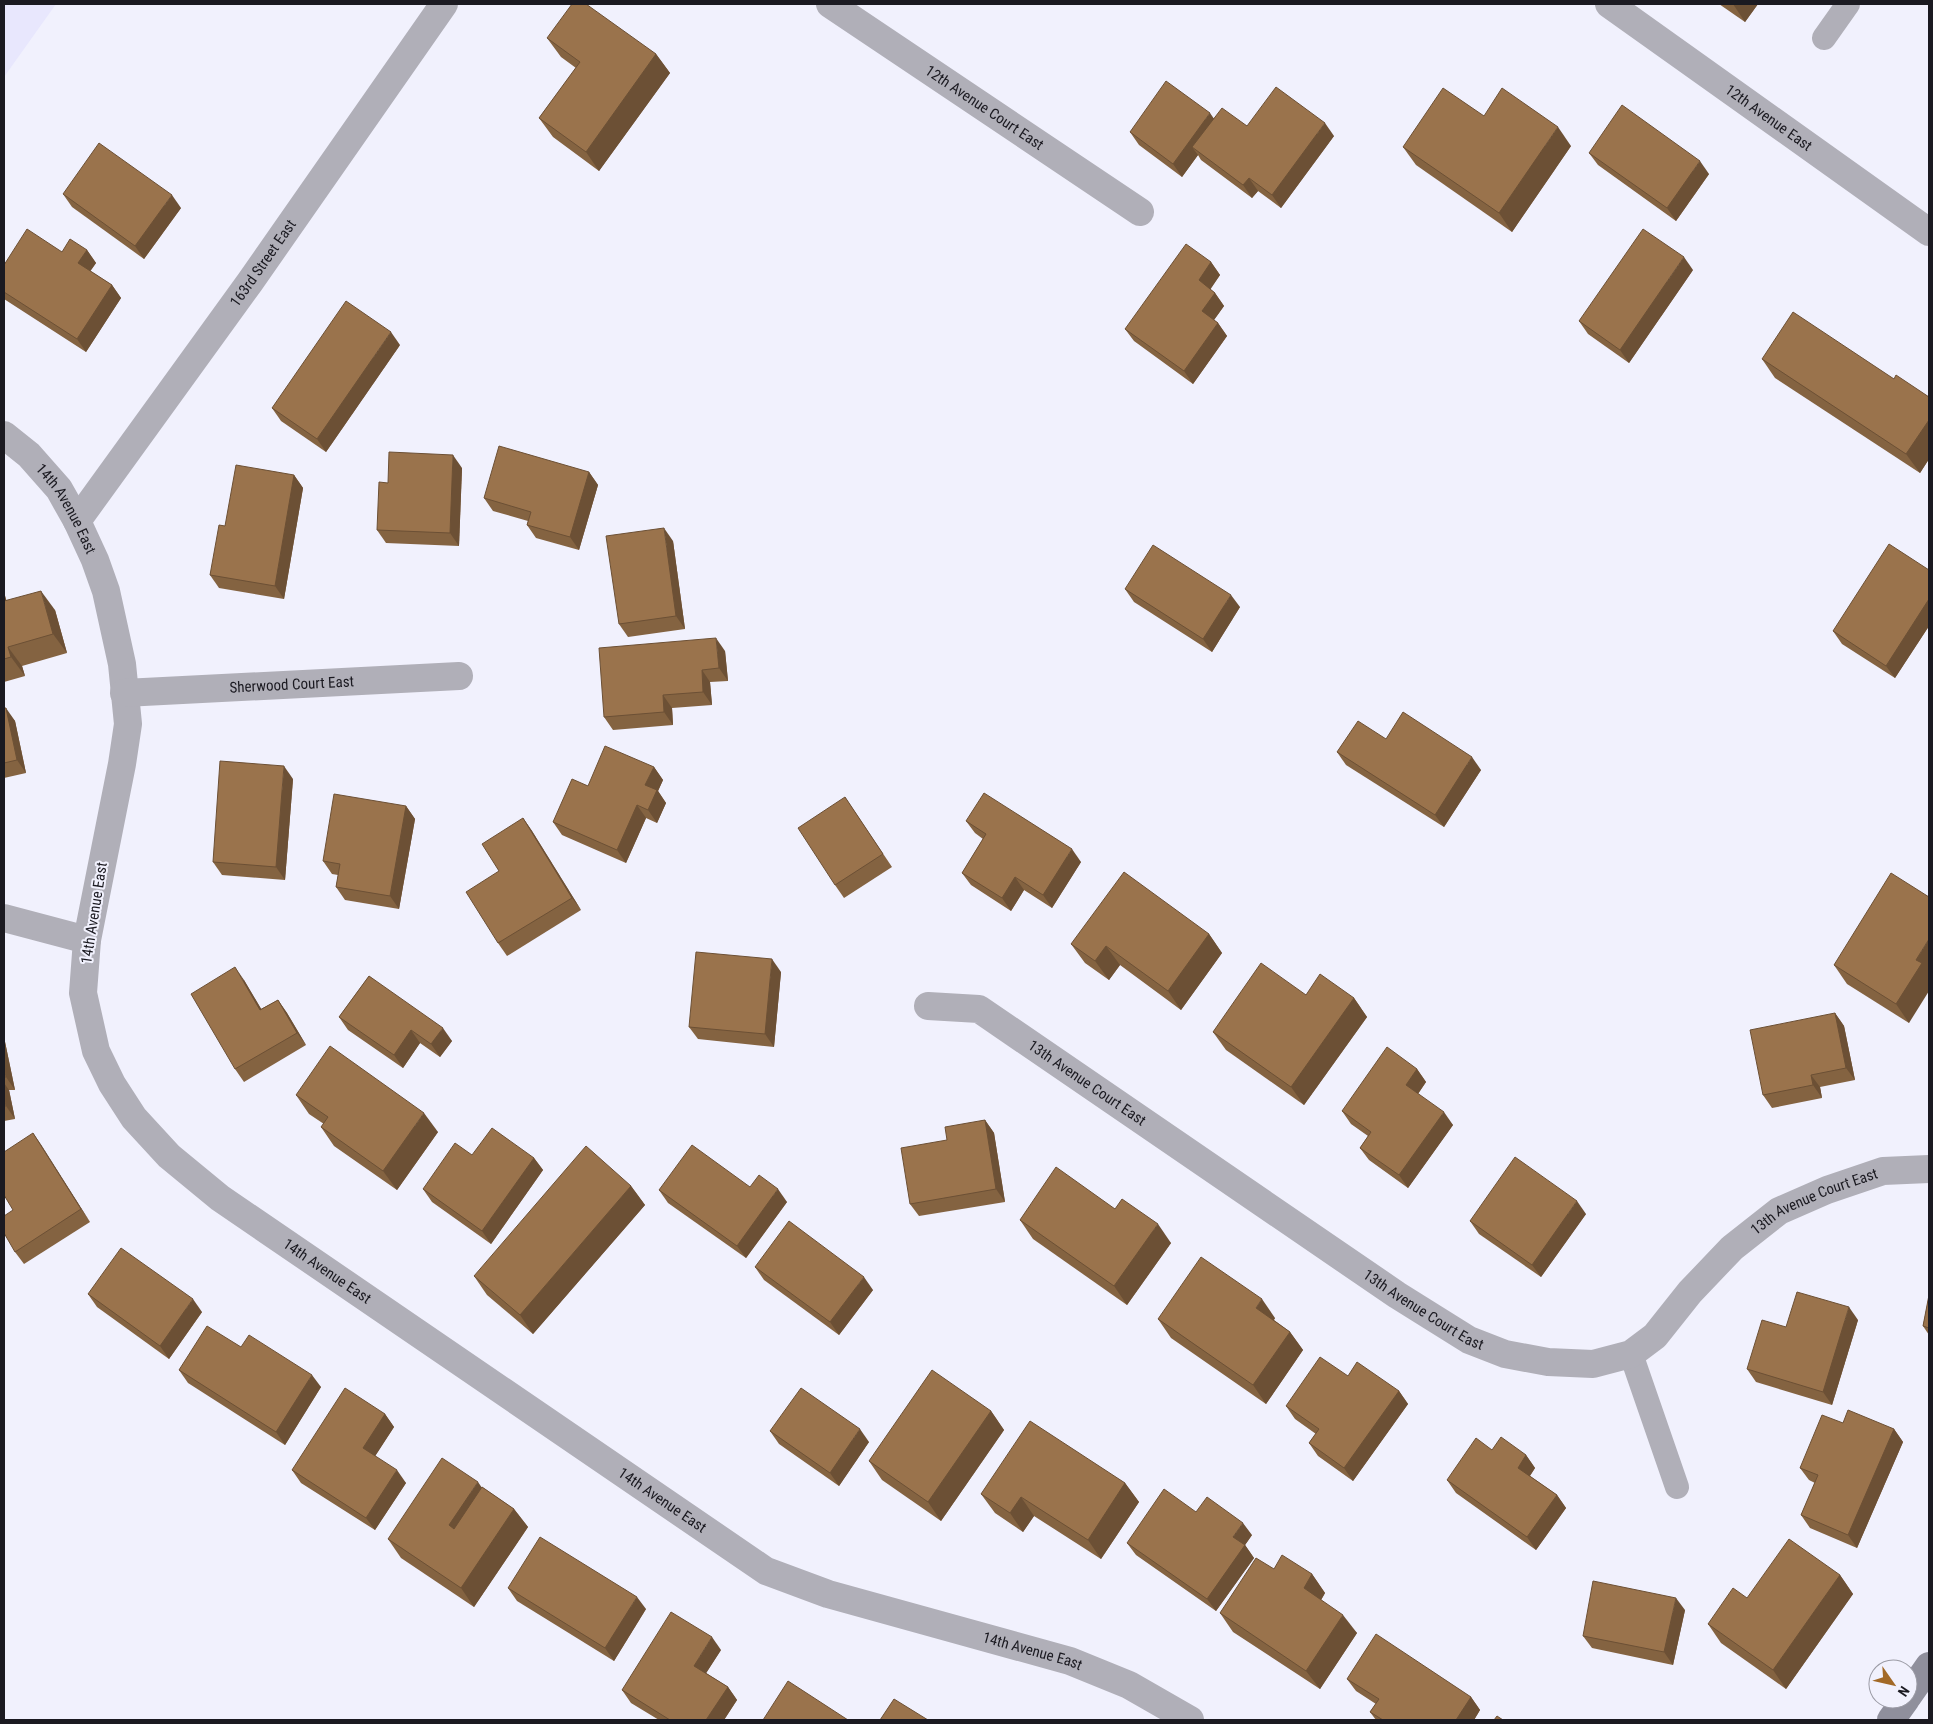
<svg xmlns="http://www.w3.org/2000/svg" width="1933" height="1724" viewBox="0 0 1933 1724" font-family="'Roboto Condensed',sans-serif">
	<rect width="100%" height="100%" fill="#f1f1fd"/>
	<polygon fill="#e8e7fd" points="4,4 56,4 4,77"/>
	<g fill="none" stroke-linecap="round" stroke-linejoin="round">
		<g stroke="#b0afb8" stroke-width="24">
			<polyline points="1824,38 1848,4"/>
			<polyline points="1631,1354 1677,1487"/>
		</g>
		<g stroke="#b0afb8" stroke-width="28">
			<path id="s1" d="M830,4L1140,212"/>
			<path id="s2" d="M1609,4L1929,232"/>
			<path id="s3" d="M4,435L29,455L59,489L77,521L95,560L106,591L122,664L128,724L122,764L87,940L83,993L96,1051L112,1084L134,1118L169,1156L220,1198L766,1571L828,1594L1070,1661L1129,1685L1190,1720"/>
			<path id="s4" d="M77,521L250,282L444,4"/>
			<path id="s5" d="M124,693L459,676"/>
			<polyline points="4,918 87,940"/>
			<path id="s6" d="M928,1006L979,1009L1397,1295L1469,1340L1505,1354L1548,1362L1593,1364L1631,1354L1655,1336L1690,1292L1732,1248L1779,1211L1827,1190L1883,1171L1929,1169"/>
		</g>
		<g stroke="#8f8f9c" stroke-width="28">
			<polyline points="1908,1696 1929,1666"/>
			<polyline points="1891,1720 1906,1699"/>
		</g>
	</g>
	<g fill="#846341">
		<polygon points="1719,4 1758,4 1745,22"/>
		<polygon points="547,38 656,54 670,73 599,171 553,137 539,118 576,68 561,57"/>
		<polygon points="1214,118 1247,126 1334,136 1281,208 1258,191 1252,198 1201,160 1198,155 1182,177 1139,145 1130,132"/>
		<polygon points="1571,146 1512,232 1416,165 1403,147"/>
		<polygon points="1589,153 1709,174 1676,221 1598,165"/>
		<polygon points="63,194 181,208 144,259 72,207"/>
		<polygon points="87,250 96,263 90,271 112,285 121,298 86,352 4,299 4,265 62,252"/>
		<polygon points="1211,262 1220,275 1210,289 1215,293 1224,306 1214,320 1218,323 1227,336 1193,384 1134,341 1125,329"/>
		<polygon points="1693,270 1629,363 1588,334 1579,321"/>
		<polygon points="400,345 326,452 281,421 272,408"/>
		<polygon points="1762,359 1894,379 1929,397 1929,459 1920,473 1775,378"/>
		<polygon points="462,468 459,546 386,543 377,530 388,483"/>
		<polygon points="589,472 598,485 579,550 536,538 527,525 528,521 493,511 484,498"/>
		<polygon points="294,475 303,488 284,599 219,588 210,575 225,526"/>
		<polygon points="673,541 685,629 628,637 619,624"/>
		<polygon points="1929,570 1929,626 1895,678 1842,644 1833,631"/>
		<polygon points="1125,589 1240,607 1212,652 1134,602"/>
		<polygon points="4,592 6,600 55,610 67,653 22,666 25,676 4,682"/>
		<polygon points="725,651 728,681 710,682 712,705 672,708 673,725 613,730 604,717"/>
		<polygon points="4,708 15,721 26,773 4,778"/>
		<polygon points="1386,739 1481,770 1444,827 1346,765 1337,752"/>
		<polygon points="654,767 663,780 658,791 666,803 657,823 646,818 626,863 562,835 553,822 588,786"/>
		<polygon points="293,779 285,880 222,875 213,862"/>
		<polygon points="845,797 892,867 844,898 835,885"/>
		<polygon points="406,806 415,819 399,909 345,900 336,887 338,875 332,874 323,861"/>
		<polygon points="523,818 532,831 581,910 507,956 498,943 499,871"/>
		<polygon points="966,821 1081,862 1052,908 1024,890 1011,911 971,885 962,873 983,839 975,833"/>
		<polygon points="1929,897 1909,1023 1847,984 1834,965"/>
		<polygon points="1209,934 1222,953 1181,1010 1120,965 1109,980 1085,963 1071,944"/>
		<polygon points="781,972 774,1047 698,1039 689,1027"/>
		<polygon points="369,976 452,1041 440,1057 420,1043 403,1068 348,1030 339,1017"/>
		<polygon points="244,980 261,1009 278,1000 287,1013 306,1045 244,1082 235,1069"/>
		<polygon points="1306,995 1354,998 1367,1017 1304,1105 1226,1050 1213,1032"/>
		<polygon points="1835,1013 1844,1026 1855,1080 1820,1087 1822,1098 1772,1108 1763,1095"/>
		<polygon points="4,1037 15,1090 9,1090 15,1119 4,1121"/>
		<polygon points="1417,1069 1426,1082 1418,1094 1453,1125 1408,1188 1369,1160 1360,1148 1368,1136 1351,1124 1342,1111"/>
		<polygon points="296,1095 438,1132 397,1190 334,1146 321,1127 324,1124 309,1114"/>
		<polygon points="985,1120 994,1133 1005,1202 919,1216 910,1204 947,1140"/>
		<polygon points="33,1133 90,1222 24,1264 15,1252 13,1210"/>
		<polygon points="472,1155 534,1158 543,1170 491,1244 432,1202 423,1189"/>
		<polygon points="631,1186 645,1205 533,1334 487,1295 474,1276"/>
		<polygon points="750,1187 787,1202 746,1258 668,1203 659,1190"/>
		<polygon points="1115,1209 1171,1243 1127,1305 1033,1239 1020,1220"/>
		<polygon points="1586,1214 1541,1277 1479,1234 1470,1221"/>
		<polygon points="755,1267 873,1290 839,1335 764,1280"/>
		<polygon points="88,1294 202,1312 169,1359 97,1307"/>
		<polygon points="1929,1295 1929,1335 1923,1326"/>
		<polygon points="1275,1318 1274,1320 1290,1332 1303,1350 1266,1404 1171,1338 1158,1319"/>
		<polygon points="1858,1320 1832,1405 1756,1382 1747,1369 1786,1327"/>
		<polygon points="241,1347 321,1387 285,1445 188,1383 179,1370"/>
		<polygon points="1348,1376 1399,1391 1408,1404 1353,1481 1318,1456 1309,1443 1316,1434 1295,1419 1286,1406"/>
		<polygon points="991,1411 1004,1430 941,1521 882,1480 869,1461"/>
		<polygon points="385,1414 394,1427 375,1456 406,1483 375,1530 301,1483 292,1470"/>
		<polygon points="1843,1423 1894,1429 1903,1442 1857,1548 1810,1528 1801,1515 1815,1483 1809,1480 1800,1468"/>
		<polygon points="770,1431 869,1442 839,1486 779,1444"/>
		<polygon points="1492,1450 1526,1455 1535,1468 1530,1476 1557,1495 1566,1508 1536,1550 1456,1493 1447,1480"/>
		<polygon points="1125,1483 1139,1502 1101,1559 1034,1516 1023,1532 995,1513 981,1494"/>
		<polygon points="482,1487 514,1509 528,1527 474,1607 401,1558 388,1539"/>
		<polygon points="1252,1535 1245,1545 1254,1558 1216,1611 1136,1555 1127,1543"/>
		<polygon points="1274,1569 1312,1574 1325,1593 1321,1600 1357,1633 1320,1689 1233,1632 1220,1613"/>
		<polygon points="1840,1575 1853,1594 1786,1689 1721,1643 1708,1624 1747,1598"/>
		<polygon points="508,1588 646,1609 614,1661 517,1601"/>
		<polygon points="1685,1610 1673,1665 1592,1648 1583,1636"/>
		<polygon points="721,1650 706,1673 728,1687 737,1700 724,1720 659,1720 631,1703 622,1690"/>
		<polygon points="1347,1679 1471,1697 1480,1710 1474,1720 1376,1720 1370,1712 1376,1704 1356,1691"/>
	</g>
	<g fill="#6c5035">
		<polygon points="1733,4 1758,4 1745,22"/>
		<polygon points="656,54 670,73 599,171 586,152"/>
		<polygon points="1210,113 1219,126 1192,147 1198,155 1182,177 1173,164"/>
		<polygon points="1325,123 1334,136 1281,208 1272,195"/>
		<polygon points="1558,127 1571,146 1512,232 1499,213"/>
		<polygon points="1700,161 1709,174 1676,221 1667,208"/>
		<polygon points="1249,178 1258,191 1252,198 1243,185"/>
		<polygon points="172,195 181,208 144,259 135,246"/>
		<polygon points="87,250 96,263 87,276 78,263"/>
		<polygon points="1684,257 1693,270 1629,363 1620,350"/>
		<polygon points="1211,262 1220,275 1208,293 1199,280"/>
		<polygon points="112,285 121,298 86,352 77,339"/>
		<polygon points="1215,293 1224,306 1211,324 1202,311"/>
		<polygon points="1218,323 1227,336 1193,384 1184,371"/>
		<polygon points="391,332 400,345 326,452 317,439"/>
		<polygon points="1929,420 1929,459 1920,473 1906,454"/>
		<polygon points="453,455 462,468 459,546 450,533"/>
		<polygon points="589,472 598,485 579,550 570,537"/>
		<polygon points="294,475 303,488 284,599 275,586"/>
		<polygon points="664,528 673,541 685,629 676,616"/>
		<polygon points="41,591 55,610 67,653 53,634"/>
		<polygon points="4,592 12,621 4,610"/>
		<polygon points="1231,595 1240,607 1212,652 1203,639"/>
		<polygon points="1929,599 1929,626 1895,678 1886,666"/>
		<polygon points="716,638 725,651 728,681 719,668"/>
		<polygon points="8,647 22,666 25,676 11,657"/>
		<polygon points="702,670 710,682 712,705 703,692"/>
		<polygon points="663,695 672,708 673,725 664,712"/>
		<polygon points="6,708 15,721 26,773 17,760"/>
		<polygon points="1472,757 1481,770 1444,827 1435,815"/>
		<polygon points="284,766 293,779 285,880 276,867"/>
		<polygon points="654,767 663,780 658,791 666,803 657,823 648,810 645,785"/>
		<polygon points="637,805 646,818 626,863 617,850"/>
		<polygon points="406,806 415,819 399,909 390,896"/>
		<polygon points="523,818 532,831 581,910 572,898"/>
		<polygon points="1072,849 1081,862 1052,908 1043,895"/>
		<polygon points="1015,877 1024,890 1011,911 1002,898"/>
		<polygon points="1209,934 1222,953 1181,1010 1168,991"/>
		<polygon points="1929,939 1929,991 1909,1023 1896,1004 1916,960"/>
		<polygon points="1106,946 1120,965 1109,980 1095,961"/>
		<polygon points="772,959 781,972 774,1047 765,1034"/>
		<polygon points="235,967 244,980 269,1022 260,1010"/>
		<polygon points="1354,998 1367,1017 1304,1105 1291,1087"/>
		<polygon points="278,1000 287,1013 306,1045 297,1033"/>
		<polygon points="1835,1013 1844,1026 1855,1080 1846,1068"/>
		<polygon points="443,1028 452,1041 440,1057 431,1044"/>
		<polygon points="411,1030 420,1043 403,1068 394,1055"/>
		<polygon points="4,1037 15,1090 6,1077 4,1067"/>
		<polygon points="1417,1069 1426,1082 1415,1098 1406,1085"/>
		<polygon points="1811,1075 1820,1087 1822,1098 1813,1085"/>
		<polygon points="4,1083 9,1090 15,1119 6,1106 4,1097"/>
		<polygon points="1444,1112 1453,1125 1408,1188 1399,1175"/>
		<polygon points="424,1113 438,1132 397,1190 383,1171"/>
		<polygon points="985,1120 994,1133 1005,1202 996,1189"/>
		<polygon points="33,1133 42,1146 90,1222 81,1209"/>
		<polygon points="534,1158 543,1170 491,1244 482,1231"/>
		<polygon points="631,1186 645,1205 533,1334 520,1315"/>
		<polygon points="778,1189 787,1202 746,1258 737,1246"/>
		<polygon points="1577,1201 1586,1214 1541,1277 1532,1265"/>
		<polygon points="1158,1224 1171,1243 1127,1305 1114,1286"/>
		<polygon points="864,1277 873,1290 839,1335 830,1322"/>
		<polygon points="193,1299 202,1312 169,1359 160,1346"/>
		<polygon points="1262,1299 1275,1318 1269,1327 1256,1308"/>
		<polygon points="1849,1307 1858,1320 1832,1405 1823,1392"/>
		<polygon points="1290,1332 1303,1350 1266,1404 1253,1385"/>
		<polygon points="312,1375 321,1387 285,1445 276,1432"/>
		<polygon points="1399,1391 1408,1404 1353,1481 1344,1468"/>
		<polygon points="991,1411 1004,1430 941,1521 928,1502"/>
		<polygon points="385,1414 394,1427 372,1461 363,1448"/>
		<polygon points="860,1429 869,1442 839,1486 830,1473"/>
		<polygon points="1894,1429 1903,1442 1857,1548 1848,1535"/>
		<polygon points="1526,1455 1535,1468 1527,1480 1518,1468"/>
		<polygon points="397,1470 406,1483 375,1530 366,1518"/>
		<polygon points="478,1482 491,1501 462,1544 449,1525"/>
		<polygon points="1125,1483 1139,1502 1101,1559 1088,1540"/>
		<polygon points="1557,1495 1566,1508 1536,1550 1527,1537"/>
		<polygon points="1021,1497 1034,1516 1023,1532 1010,1513"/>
		<polygon points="514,1509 528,1527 474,1607 461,1588"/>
		<polygon points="1243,1523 1252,1535 1245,1545 1254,1558 1216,1611 1207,1599 1233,1537"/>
		<polygon points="1312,1574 1325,1593 1317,1607 1304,1588"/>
		<polygon points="1840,1575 1853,1594 1786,1689 1773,1670"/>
		<polygon points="637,1597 646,1609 614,1661 605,1648"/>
		<polygon points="1676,1598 1685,1610 1673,1665 1664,1652"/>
		<polygon points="1343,1615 1357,1633 1320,1689 1306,1671"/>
		<polygon points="712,1637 721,1650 703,1678 694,1666"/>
		<polygon points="728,1687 737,1700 724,1720 706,1720"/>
		<polygon points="1471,1697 1480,1710 1474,1720 1456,1720"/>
	</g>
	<g fill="#9a734c" stroke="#6c5035">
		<polygon points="572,4 586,4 656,54 586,152 539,118 580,62 547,38"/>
		<polygon points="1166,81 1210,113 1173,164 1130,132"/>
		<polygon points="1276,87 1325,123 1272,195 1249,178 1243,185 1192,147 1222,108 1247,126"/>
		<polygon points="1443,88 1484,116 1502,88 1558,127 1499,213 1403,147"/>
		<polygon points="1622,105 1700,161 1667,208 1589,153"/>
		<polygon points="99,143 172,195 135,246 63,194"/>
		<polygon points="27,229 62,252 70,239 87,250 78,263 112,285 77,339 4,292 4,265"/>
		<polygon points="1643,229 1684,257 1620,350 1579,321"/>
		<polygon points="1186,244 1211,262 1199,280 1215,293 1202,311 1218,323 1184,371 1125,329"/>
		<polygon points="346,301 391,332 317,439 272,408"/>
		<polygon points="1793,312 1894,379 1896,375 1929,397 1929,420 1906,454 1762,359"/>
		<polygon points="499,446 589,472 570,537 527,525 531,512 484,498"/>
		<polygon points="389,452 453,455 450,533 377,530 379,482 388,483"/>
		<polygon points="236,465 294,475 275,586 210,575 219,525 225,526"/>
		<polygon points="664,528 676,616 619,624 606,536"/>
		<polygon points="1889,544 1929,570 1929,599 1886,666 1833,631"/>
		<polygon points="1153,545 1231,595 1203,639 1125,589"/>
		<polygon points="41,591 53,634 8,647 11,657 4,659 4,601"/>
		<polygon points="716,638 719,668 702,670 703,692 663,695 664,712 604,717 599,648"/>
		<polygon points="4,708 6,708 17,760 4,763"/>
		<polygon points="1403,712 1472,757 1435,815 1337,752 1358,721 1386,739"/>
		<polygon points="605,746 654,767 645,785 657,790 648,810 637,805 617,850 553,822 572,779 588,786"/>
		<polygon points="220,761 284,766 276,867 213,862"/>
		<polygon points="984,793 1072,849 1043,895 1015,877 1002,898 962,873 986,834 966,821"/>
		<polygon points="334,794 406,806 390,896 336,887 340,864 323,861"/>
		<polygon points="845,797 883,854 835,885 798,828"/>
		<polygon points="523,818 572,898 498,943 466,892 499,871 482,844"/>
		<polygon points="1124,872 1209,934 1168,991 1106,946 1095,961 1071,944"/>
		<polygon points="1891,873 1929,897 1929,939 1916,960 1922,963 1896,1004 1834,965"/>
		<polygon points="696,952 772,959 765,1034 689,1027"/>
		<polygon points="1261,963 1306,995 1320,974 1354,998 1291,1087 1213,1032"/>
		<polygon points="235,967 260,1010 278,1000 297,1033 235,1069 191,994"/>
		<polygon points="369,976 443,1028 431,1044 411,1030 394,1055 339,1017"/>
		<polygon points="1835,1013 1846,1068 1811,1075 1813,1085 1763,1095 1750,1030"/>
		<polygon points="330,1046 424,1113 383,1171 321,1127 328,1117 296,1095"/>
		<polygon points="1387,1047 1417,1069 1406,1085 1444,1112 1399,1175 1360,1148 1371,1132 1342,1111"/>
		<polygon points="4,1067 6,1077 4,1077"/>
		<polygon points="4,1097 6,1106 4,1106"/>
		<polygon points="985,1120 996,1189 910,1204 901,1148 947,1140 945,1127"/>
		<polygon points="492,1128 534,1158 482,1231 423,1189 455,1143 472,1155"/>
		<polygon points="33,1133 81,1209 15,1252 4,1233 4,1216 13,1210 4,1195 4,1152"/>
		<polygon points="692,1145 750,1187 759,1175 778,1189 737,1246 659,1190"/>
		<polygon points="586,1146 631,1186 520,1315 474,1276"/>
		<polygon points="1515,1157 1577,1201 1532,1265 1470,1221"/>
		<polygon points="1056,1167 1115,1209 1122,1199 1158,1224 1114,1286 1020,1220"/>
		<polygon points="789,1221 864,1277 830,1322 755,1267"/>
		<polygon points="121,1248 193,1299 160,1346 88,1294"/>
		<polygon points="1201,1257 1262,1299 1256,1308 1290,1332 1253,1385 1158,1319"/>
		<polygon points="1797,1292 1849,1307 1823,1392 1747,1369 1762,1320 1786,1327"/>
		<polygon points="1929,1295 1929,1328 1923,1326"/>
		<polygon points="207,1326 241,1347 249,1335 312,1375 276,1432 179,1370"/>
		<polygon points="1320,1357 1348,1376 1357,1362 1399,1391 1344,1468 1309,1443 1319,1429 1286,1406"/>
		<polygon points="932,1370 991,1411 928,1502 869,1461"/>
		<polygon points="345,1388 385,1414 363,1448 397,1470 366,1518 292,1470"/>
		<polygon points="801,1388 860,1429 830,1473 770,1431"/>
		<polygon points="1848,1410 1894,1429 1848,1535 1801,1515 1818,1475 1800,1468 1822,1415 1843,1423"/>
		<polygon points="1030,1421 1125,1483 1088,1540 1021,1497 1010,1513 981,1494"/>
		<polygon points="1501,1437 1526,1455 1518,1468 1557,1495 1527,1537 1447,1480 1476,1438 1492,1450"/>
		<polygon points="442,1458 478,1482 449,1525 454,1529 482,1487 514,1509 461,1588 388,1539"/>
		<polygon points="1164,1489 1196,1512 1207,1497 1243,1523 1233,1537 1245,1545 1207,1599 1127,1543"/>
		<polygon points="540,1537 637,1597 605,1648 508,1588"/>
		<polygon points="1789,1539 1840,1575 1773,1670 1708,1624 1733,1588 1747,1598"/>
		<polygon points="1282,1555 1312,1574 1304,1588 1343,1615 1306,1671 1220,1613 1256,1558 1274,1569"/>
		<polygon points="1593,1581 1676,1598 1664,1652 1583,1636"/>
		<polygon points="671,1612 712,1637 694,1666 728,1687 706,1720 670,1720 622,1690"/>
		<polygon points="1376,1634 1471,1697 1456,1720 1383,1720 1370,1712 1379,1699 1347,1679"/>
		<polygon points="788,1681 848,1720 763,1720"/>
		<polygon points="894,1699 928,1720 880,1720"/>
		<polygon points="1497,1716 1503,1720 1494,1720"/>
	</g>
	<g text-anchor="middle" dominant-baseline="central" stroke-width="4" stroke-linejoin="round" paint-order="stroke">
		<g font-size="15" fill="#1b1a21" stroke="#f1f1fd">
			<text stroke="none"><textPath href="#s1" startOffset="186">12th Avenue Court East</textPath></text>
			<text stroke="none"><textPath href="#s2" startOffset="196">12th Avenue East</textPath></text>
			<text stroke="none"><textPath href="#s4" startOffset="318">163rd Street East</textPath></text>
			<text stroke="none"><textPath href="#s3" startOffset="98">14th Avenue East</textPath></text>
			<text stroke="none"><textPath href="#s5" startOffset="168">Sherwood Court East</textPath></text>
			<text transform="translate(94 913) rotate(-81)">14th Avenue East</text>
			<text stroke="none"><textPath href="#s6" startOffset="182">13th Avenue Court East</textPath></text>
			<text stroke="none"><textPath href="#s6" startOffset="1052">13th Avenue Court East</textPath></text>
			<text stroke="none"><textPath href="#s3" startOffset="982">14th Avenue East</textPath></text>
			<text stroke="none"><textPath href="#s6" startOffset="588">13th Avenue Court East</textPath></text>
			<text stroke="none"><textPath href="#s3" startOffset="1388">14th Avenue East</textPath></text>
			<text stroke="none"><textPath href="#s3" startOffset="1792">14th Avenue East</textPath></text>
		</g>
	</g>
	<rect width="1933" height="1724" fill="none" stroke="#1b1a21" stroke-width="10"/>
	<g transform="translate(1893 1684) rotate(124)"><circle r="24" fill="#f1f1fd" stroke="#9b9ba5"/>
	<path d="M0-4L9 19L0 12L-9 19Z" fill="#a26927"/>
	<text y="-8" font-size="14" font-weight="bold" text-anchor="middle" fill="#1b1a21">N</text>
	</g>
</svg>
